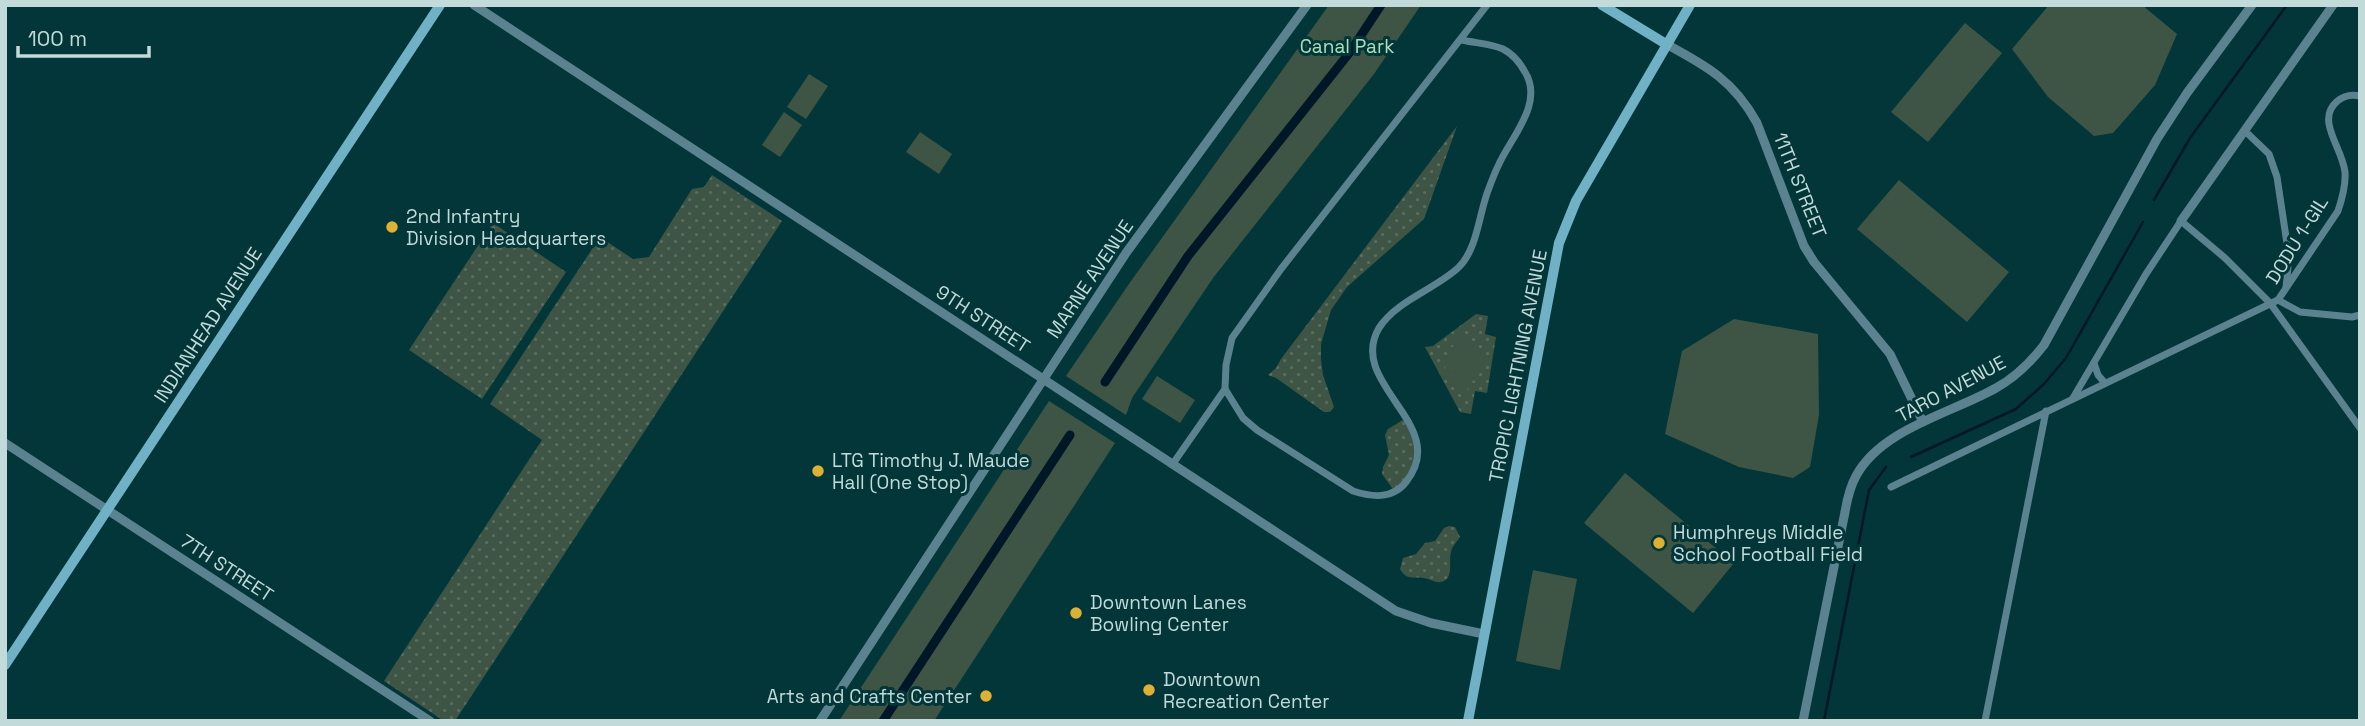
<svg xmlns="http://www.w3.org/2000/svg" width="2365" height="726" viewBox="0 0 2365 726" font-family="'Space Grotesk',sans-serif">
	<defs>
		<pattern id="grass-dots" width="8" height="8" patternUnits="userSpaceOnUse" patternTransform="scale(1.75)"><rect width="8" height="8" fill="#3e5545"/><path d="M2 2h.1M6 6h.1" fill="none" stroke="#586d5f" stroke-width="1.8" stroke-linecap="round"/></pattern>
	</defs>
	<rect width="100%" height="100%" fill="#033638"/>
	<g fill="url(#grass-dots)">
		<polygon points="1457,126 1424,219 1347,287 1331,310 1321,344 1321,359 1323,375 1334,407 1330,412 1324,412 1276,378 1268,375 1276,368 1281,359"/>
		<polygon points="712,175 782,221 455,721 444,721 384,681 542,440 490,404 600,237 633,259 649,257 692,189 704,187"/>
		<polygon points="493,223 566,272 482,399 409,350"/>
		<polygon points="1476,314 1488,316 1485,334 1496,337 1487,393 1475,391 1471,414 1460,412 1425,347 1433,346"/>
		<polygon points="1406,418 1415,435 1417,465 1395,492 1382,474 1383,467 1389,455 1385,435 1388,429"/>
		<path d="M1449,526L1455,527L1460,537C1457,542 1452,546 1451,552C1448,561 1455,579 1441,582C1436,583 1430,579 1424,578C1412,576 1407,581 1400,569L1403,558L1416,554L1425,543L1435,541L1444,528Z"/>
	</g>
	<g fill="#3e5545">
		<polygon points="1329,5 1421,5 1374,74 1213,278 1132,398 1126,415 1066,376 1131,281"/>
		<polygon points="2049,5 2142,5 2177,34 2155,85 2113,133 2094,136 2048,97 2012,49"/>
		<polygon points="1965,23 2002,53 1928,142 1891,112"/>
		<polygon points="809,74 828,86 806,119 787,107"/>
		<polygon points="784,112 802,125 780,157 762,145"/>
		<polygon points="920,132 952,154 939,174 906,152"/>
		<polygon points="1899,180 2009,272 1967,322 1857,229"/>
		<polygon points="1734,319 1818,334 1819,415 1810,467 1793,478 1739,467 1665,434 1682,351"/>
		<path d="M1462,331L1467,336L1466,343L1479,350L1484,365L1477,379L1469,383L1466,394L1462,395C1455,391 1456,387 1457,380L1445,370C1444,359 1446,350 1456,344L1453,339L1455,333Z"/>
		<polygon points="1157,376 1195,400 1180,423 1142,399"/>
		<polygon points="1049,401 1115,443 934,721 839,721"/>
		<polygon points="1625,473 1734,563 1693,613 1584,523"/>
		<polygon points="1533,570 1577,579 1560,670 1516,661"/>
	</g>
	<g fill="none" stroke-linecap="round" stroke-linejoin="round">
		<g stroke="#001728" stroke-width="2.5">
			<polyline points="2154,200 2190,138 2287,5"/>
			<polyline points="1911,457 2016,409 2044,384 2066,358 2143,222"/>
			<polyline points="1824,721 1869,490 1886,467"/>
		</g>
		<g stroke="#001728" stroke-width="9">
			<polyline points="1105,382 1188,256 1350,52 1381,5"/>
			<polyline points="883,721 1070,435"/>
		</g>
		<g stroke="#5b828f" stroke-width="7">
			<path d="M1462,40C1475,43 1492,44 1503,49C1513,54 1520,63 1525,72C1544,103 1512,136 1499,164C1495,172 1492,180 1489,188C1479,212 1478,248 1459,267C1436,289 1397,300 1379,328C1346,384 1452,425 1406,482C1392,500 1371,497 1353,491L1257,430L1243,418L1225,389L1226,365L1232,338L1281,269L1487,5"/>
			<polyline points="2245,131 2269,154 2277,177 2289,257 2286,287"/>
			<polyline points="2278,300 2300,312 2352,317 2360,315"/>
			<polyline points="2094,363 2098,375 2105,383"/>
			<polyline points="2073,398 2146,274 2181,221 2225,258 2270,303 2360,428"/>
			<polyline points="1172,465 1225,389"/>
			<path d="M1891,487L2278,300L2338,211C2342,199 2346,185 2345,172C2343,155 2332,141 2329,124C2326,105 2343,92 2360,96"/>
			<polyline points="1985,721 2046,411"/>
		</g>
		<g stroke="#5b828f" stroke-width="9">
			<polyline points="474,5 1396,611 1431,623 1484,634"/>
			<path d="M1666,44C1707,66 1734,81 1757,123L1804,246L1814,262L1890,354L1923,422"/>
			<polyline points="2181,221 2333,5"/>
			<polyline points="5,443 430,721"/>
			<polyline points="820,721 1126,253 1307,5"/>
			<path d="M1803,721L1845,512C1847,500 1850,487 1856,476C1881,429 1952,413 1996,388C2016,377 2030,363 2044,345L2157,139L2187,93L2252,5"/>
		</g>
		<g stroke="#71b1c6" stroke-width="10">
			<polyline points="1602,5 1666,44"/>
			<polyline points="5,665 440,5"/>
			<polyline points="1468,721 1559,243 1576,201 1690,5"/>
		</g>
	</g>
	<g fill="#ddb133" stroke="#033638" stroke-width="2.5">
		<circle cx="392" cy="227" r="7"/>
		<circle cx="818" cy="471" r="7"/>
		<circle cx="1659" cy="543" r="7"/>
		<circle cx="1076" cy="613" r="7"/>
		<circle cx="1149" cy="690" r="7"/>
		<circle cx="986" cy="696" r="7"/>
	</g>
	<g text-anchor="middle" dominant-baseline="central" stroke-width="6" stroke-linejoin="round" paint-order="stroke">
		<g font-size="19" fill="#a9e0ba" stroke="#033638">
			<text x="1347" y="46">Canal Park</text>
		</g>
		<g font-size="19" fill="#c2dada" stroke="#033638">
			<text transform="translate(1800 185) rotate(68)">11TH STREET</text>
			<text transform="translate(2297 240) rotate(-58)">DODU 1-GIL</text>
			<text transform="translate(1090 279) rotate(-56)">MARNE AVENUE</text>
			<text transform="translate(983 319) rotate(33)">9TH STREET</text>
			<text transform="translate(208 325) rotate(-57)">INDIANHEAD AVENUE</text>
			<text transform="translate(1518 366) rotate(-79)">TROPIC LIGHTNING AVENUE</text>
			<text transform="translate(1951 389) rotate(-28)">TARO AVENUE</text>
			<text transform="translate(227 568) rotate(33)">7TH STREET</text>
		</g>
		<g font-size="19" fill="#c2dada" stroke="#033638" text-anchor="start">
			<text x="406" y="216">2nd Infantry<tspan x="406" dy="22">Division Headquarters</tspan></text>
			<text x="832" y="460">LTG Timothy J. Maude<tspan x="832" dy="22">Hall (One Stop)</tspan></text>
			<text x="1673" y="532">Humphreys Middle<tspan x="1673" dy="22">School Football Field</tspan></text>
			<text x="1090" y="602">Downtown Lanes<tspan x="1090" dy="22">Bowling Center</tspan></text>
			<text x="1163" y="679">Downtown<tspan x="1163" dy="22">Recreation Center</tspan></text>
			<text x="972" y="696" text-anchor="end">Arts and Crafts Center</text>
		</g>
	</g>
	<rect width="2365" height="726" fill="none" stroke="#c2dada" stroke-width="14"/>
	<path d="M18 46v10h131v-10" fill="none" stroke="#c2dada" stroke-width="3.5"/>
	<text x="28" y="46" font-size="21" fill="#c2dada" stroke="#033638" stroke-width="5" paint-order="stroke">100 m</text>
</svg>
